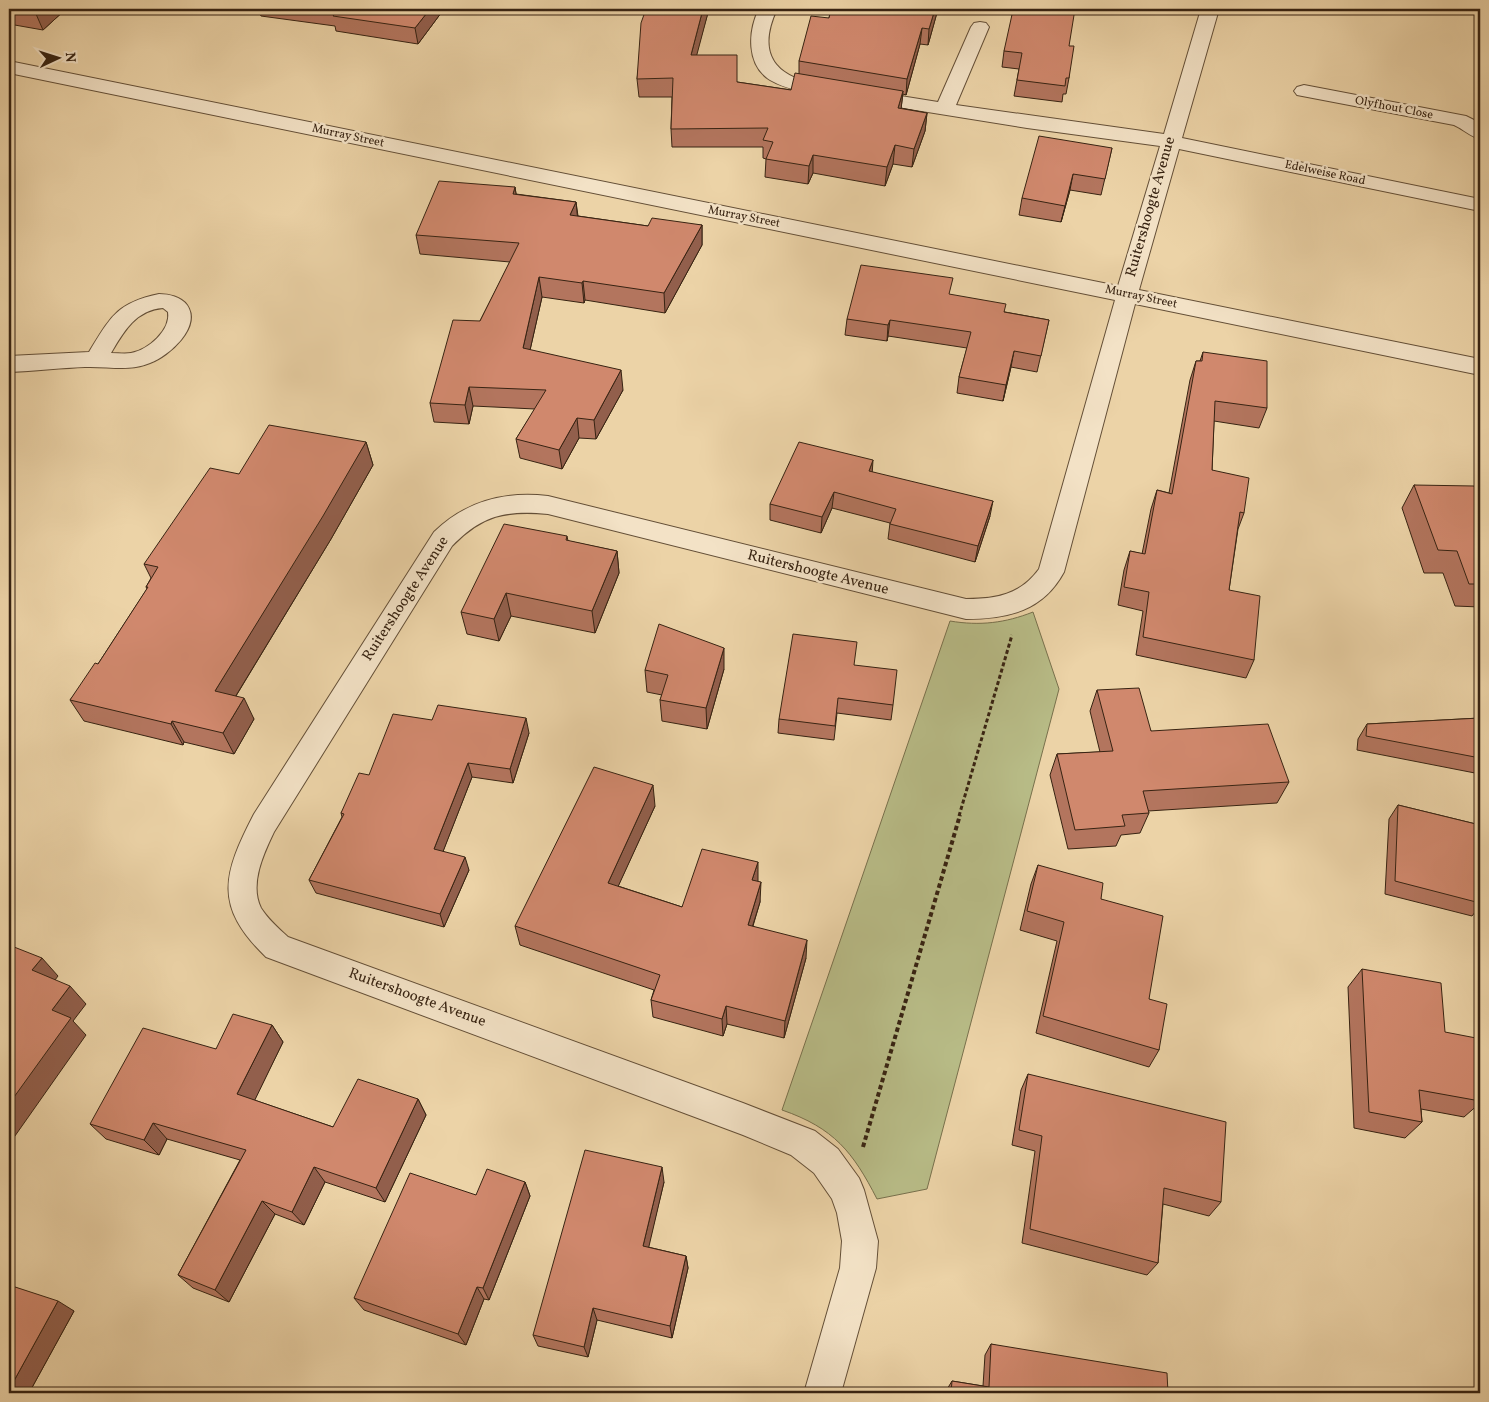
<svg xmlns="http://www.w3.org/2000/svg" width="1489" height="1402" viewBox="0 0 1489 1402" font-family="Vollkorn,serif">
	<rect width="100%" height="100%" fill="#ecd3a7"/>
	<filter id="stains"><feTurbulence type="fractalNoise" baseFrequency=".004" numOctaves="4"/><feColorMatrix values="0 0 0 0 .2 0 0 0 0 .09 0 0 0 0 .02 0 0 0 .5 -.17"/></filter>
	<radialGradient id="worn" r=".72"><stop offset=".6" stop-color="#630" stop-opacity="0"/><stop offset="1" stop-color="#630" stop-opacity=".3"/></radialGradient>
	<path fill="#b8bc87" stroke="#78704c" d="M1033,612L1059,689L927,1189L877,1199C853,1152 834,1128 782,1110L950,621C980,626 1005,623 1033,612Z"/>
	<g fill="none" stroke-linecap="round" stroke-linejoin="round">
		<g stroke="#644f37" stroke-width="2">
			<g id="minor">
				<path d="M759,9H777C762,41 765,68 801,80L938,102L971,27L974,23L980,22L986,23L989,27L956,105L1164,134L1201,9H1219L1182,138L1480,199V211L1179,149L1139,290L1480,359V375L1135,304L1064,572C1043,611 1008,619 966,619L548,514C506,510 482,515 452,546L274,832C264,853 249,884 261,908C268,919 278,928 288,937L743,1103L815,1131L838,1149L859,1178L864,1190L878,1241L876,1268L841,1393H804L840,1268L842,1241L837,1213L832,1199L814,1173L791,1155L743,1135L266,957C213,906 223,874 254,814L434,532C466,501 504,491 548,496L966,599C996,599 1020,595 1039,569L1115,300L9,73V61L1118,286L1160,146L1027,128L803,92C792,89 780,86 770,80C746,65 748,31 759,9Z"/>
				<path d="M1304,85L1466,116L1480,123V139C1471,137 1463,129 1454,125L1297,95L1294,91L1297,87Z"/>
				<path d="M159,294C169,294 181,297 187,305C202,327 169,356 150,363C129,372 108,366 85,367C60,368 34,371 9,372V356L89,352C111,316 117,303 159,294ZM163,308L168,312C171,330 148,350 131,353C125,354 118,353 111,353C124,331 136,310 163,308Z"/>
			</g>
		</g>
		<polyline stroke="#372312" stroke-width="3" stroke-dasharray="4 2.5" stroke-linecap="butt" points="959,816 1012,635"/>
		<polyline stroke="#372312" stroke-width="4" stroke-dasharray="4.5 3" stroke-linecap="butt" points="863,1147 960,815"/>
		<use href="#minor" fill="#f3e2c6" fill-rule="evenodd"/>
	</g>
	<g fill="#b3755e" stroke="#372312">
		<polygon points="9,9 66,9 43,30 9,24"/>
		<polygon points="227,9 444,9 418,44 336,31 335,26 261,16 260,14"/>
		<polygon points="646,9 709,9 696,55 737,82 791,90 799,74 799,61 829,18 831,9 938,9 928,45 920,44 906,95 903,94 901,108 927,113 925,131 912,167 893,164 885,186 813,173 808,184 765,177 766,159 763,158 763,147 672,147 671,129 672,97 639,97 637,79"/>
		<polygon points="1030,12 1069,46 1069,78 1066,94 1063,94 1062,102 1014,96 1019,69 1002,67 1004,51"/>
		<polygon points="1112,148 1101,195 1070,190 1061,222 1019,215 1022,198"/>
		<polygon points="515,187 516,194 576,202 578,216 648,226 702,225 702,245 665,313 585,300 584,303 542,297 530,350 623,390 596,439 579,438 562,469 520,458 516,439 535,409 473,406 469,424 434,422 430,403 480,321 510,262 420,254 416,235"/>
		<polygon points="950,295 1005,312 1049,320 1037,372 1011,367 1003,401 957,393 959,377 967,348 888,336 887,341 845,335 847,319"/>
		<polygon points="1203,352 1267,408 1259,428 1214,421 1212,470 1244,513 1238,529 1229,590 1254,660 1246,678 1136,655 1143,611 1118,605 1124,570 1130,551 1142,554 1151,509 1157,490 1169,493 1190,380 1196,361 1200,361"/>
		<polygon points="366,442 373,465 331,539 236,696 254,719 234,754 184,742 183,745 84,721 70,700 98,664 147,589 146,587 151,578 144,564 239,474"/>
		<polygon points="872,472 990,516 975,562 888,539 890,523 832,508 821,533 770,520 770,504"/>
		<polygon points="1414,485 1480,502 1480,607 1455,606 1443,573 1424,573 1402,508"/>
		<polygon points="567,536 568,541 617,551 619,573 595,633 511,616 499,641 467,634 461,612"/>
		<polygon points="854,665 893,705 891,720 837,713 834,740 778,733 779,719"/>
		<polygon points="724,669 707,729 662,721 660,700 662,695 647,692 645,670"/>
		<polygon points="1097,690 1151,731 1289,782 1277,803 1148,811 1149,813 1140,833 1121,835 1116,846 1068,849 1050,775 1057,754 1100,752 1090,711"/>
		<polygon points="1480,718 1480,774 1357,750 1358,739 1367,724"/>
		<polygon points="432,720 529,733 513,783 472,777 443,851 469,870 444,927 316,893 309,880 342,817 341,813 369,775"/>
		<polygon points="1398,805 1480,825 1480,906 1472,916 1385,894 1389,819"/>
		<polygon points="655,806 618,886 682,907 758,882 760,902 753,926 806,958 784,1038 727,1024 723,1036 653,1017 651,1000 654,990 520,945 515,926"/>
		<polygon points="1038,865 1101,899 1149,999 1159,1050 1149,1067 1036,1033 1057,941 1020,930 1031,884"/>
		<polygon points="1362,969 1480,1087 1480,1103 1464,1117 1421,1109 1422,1122 1405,1138 1354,1128 1348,987"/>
		<polygon points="272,1025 283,1042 254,1100 333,1127 418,1099 426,1115 385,1202 325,1182 304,1225 275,1214 229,1302 193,1288 178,1275 240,1160 167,1139 159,1155 106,1139 90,1124 216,1049"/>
		<polygon points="1028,1074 1221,1202 1209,1216 1163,1204 1158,1263 1147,1275 1022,1243 1035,1151 1012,1145 1021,1090"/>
		<polygon points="525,1182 530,1196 489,1300 484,1299 466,1345 364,1310 354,1298 476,1195"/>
		<polygon points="664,1182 648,1247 686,1256 688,1268 672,1338 597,1320 588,1357 538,1346 533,1335"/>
		<polygon points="9,1285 74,1311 29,1393 17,1393 9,1390"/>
		<polygon points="991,1344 1168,1393 946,1393 946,1391 952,1381 983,1386 985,1355"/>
	</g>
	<g fill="#925f4c" stroke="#372312">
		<polygon points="42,9 66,9 43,30 36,14"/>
		<polygon points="430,9 444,9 418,44 415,28"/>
		<polygon points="703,9 709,9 692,73 691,55"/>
		<polygon points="935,9 938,9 928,45 929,29"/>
		<polygon points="922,28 920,44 906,95 907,79"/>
		<polygon points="903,91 901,110 898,108"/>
		<polygon points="927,113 925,131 912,167 914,149"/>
		<polygon points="895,145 893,164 885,186 887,167"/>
		<polygon points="813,155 813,173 808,184 809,166"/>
		<polygon points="1073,174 1070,190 1061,222"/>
		<polygon points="515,187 518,207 513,194"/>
		<polygon points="576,202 578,222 570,215"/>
		<polygon points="702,225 702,245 665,313 664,293"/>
		<polygon points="539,277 542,297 526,368 523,348"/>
		<polygon points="583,281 585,300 584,303 582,283"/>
		<polygon points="890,320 888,336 887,341 888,325"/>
		<polygon points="1014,351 1011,367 1003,401 1006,385"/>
		<polygon points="621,370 623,390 596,439 594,420"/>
		<polygon points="469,387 473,406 469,424 465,405"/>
		<polygon points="577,418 579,438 562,469 559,450"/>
		<polygon points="366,442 373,465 331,539 226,712 215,691"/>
		<polygon points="873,460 872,476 869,471"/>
		<polygon points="834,492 832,508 821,533 822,517"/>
		<polygon points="993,501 990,516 975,562 978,546"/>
		<polygon points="617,551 619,573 595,633 592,611"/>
		<polygon points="506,593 511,616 499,641 494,619"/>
		<polygon points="724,648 724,669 707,729 706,708"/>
		<polygon points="244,698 254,719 234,754 223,733"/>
		<polygon points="526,718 529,733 513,783 510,769"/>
		<polygon points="172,721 184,742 183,745 171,724"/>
		<polygon points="468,763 472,777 439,862 434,849"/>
		<polygon points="653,785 655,806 611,902 608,883"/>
		<polygon points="465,857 469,870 444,927 440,914"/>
		<polygon points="758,862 758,882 752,880"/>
		<polygon points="761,882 760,902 747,944 748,925"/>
		<polygon points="807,940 806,958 784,1038 785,1021"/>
		<polygon points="42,958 58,976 49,988 32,970"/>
		<polygon points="70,986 86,1004 73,1021 86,1035 10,1143 9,1142 9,1104 52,1010"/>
		<polygon points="726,1006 727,1024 723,1036 722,1019"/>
		<polygon points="272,1025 283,1042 250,1110 237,1094"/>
		<polygon points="418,1099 426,1115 385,1202 376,1188"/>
		<polygon points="153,1123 167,1139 159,1155 144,1140"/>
		<polygon points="314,1167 325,1182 304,1225 292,1212"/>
		<polygon points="662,1167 664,1182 646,1259 643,1246"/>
		<polygon points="525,1182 530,1196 489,1300 483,1288"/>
		<polygon points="262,1201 275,1214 229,1302 215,1290"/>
		<polygon points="686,1256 688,1268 672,1338 670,1326"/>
		<polygon points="477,1287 484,1299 466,1345 458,1334"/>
		<polygon points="58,1301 74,1311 29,1393 20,1393 10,1388"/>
		<polygon points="593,1308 597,1320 588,1357 584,1347"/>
	</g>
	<g fill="#d0886d" stroke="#372312">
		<polygon points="9,9 42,9 36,14 9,10"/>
		<polygon points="319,9 430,9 415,28 333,16 337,11"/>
		<polygon points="646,9 703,9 691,55 737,55 737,82 791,90 795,73 903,91 898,108 927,113 914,149 895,145 887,167 813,155 809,166 766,159 773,142 763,140 768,128 671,129 673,78 637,79 641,23"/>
		<polygon points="831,9 935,9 929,29 922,28 907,79 799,61 811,16 829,18"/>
		<polygon points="1031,9 1075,9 1069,46 1074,46 1069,78 1066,78 1065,86 1017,80 1022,53 1004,51 1013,10 1030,12"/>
		<polygon points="1039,136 1112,148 1105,179 1073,174 1065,206 1022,198"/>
		<polygon points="439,181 515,187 513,194 576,202 570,215 648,226 652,218 702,225 664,293 583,281 582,283 539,277 523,348 621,370 594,420 577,418 559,450 516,439 546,390 469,387 465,405 430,403 453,320 480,321 519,243 416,235"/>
		<polygon points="861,265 953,278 949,294 1006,304 1004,312 1049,320 1041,356 1014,351 1006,385 959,377 971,332 890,320 888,325 847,319"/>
		<polygon points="1203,352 1267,361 1267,408 1215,401 1212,470 1249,478 1244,513 1240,512 1229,590 1260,596 1254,660 1143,637 1149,592 1124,587 1130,551 1145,554 1157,490 1172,494 1196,361 1202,361"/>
		<polygon points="269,425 366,442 323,516 215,691 244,698 223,733 172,721 171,724 70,700 95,663 98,664 148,587 146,587 158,567 144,564 210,468 239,474"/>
		<polygon points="799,442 873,460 869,471 993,501 978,546 890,524 896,509 834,492 822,517 770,504"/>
		<polygon points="1414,485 1474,486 1480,502 1480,584 1469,584 1457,551 1438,550"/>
		<polygon points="504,524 567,536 566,540 617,551 592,611 506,593 494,619 461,612"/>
		<polygon points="659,624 724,648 706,708 660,700 668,675 645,670"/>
		<polygon points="793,634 857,642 854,665 897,670 893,705 838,698 835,726 779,719"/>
		<polygon points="1139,688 1151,731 1268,724 1289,782 1143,791 1149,813 1122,815 1125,826 1075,830 1057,754 1113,751 1097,690"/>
		<polygon points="438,705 526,718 510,769 468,763 434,849 465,857 440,914 309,880 344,814 341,813 359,773 369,775 393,714 432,720"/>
		<polygon points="1480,718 1480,758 1366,736 1367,724"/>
		<polygon points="594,767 653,785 608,883 682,907 702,849 758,862 752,880 761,882 748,925 807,940 785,1021 726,1006 722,1019 651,1000 660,975 515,926"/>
		<polygon points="1398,805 1480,825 1480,903 1395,881"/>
		<polygon points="1038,865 1103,883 1101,899 1163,916 1149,999 1167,1004 1159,1050 1043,1016 1064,922 1027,911"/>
		<polygon points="9,945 42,958 32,970 70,986 52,1010 71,1018 9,1104"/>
		<polygon points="1362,969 1441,983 1445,1032 1476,1038 1480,1087 1480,1101 1419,1090 1422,1122 1369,1112"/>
		<polygon points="233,1014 272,1025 237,1094 333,1127 358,1079 418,1099 376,1188 314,1167 292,1212 262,1201 215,1290 178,1275 246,1150 153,1123 144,1140 90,1124 143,1028 216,1049"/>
		<polygon points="1028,1074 1226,1122 1221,1202 1164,1188 1158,1263 1030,1229 1042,1136 1019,1130"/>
		<polygon points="585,1150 662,1167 643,1246 686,1256 670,1326 593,1308 584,1347 533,1335"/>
		<polygon points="487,1169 525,1182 483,1288 477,1287 458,1334 354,1298 410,1173 476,1195"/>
		<polygon points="9,1285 58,1301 10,1388 9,1388"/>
		<polygon points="991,1344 1167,1373 1168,1393 951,1393 952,1381 989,1387"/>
	</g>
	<g text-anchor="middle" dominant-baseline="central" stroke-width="5" stroke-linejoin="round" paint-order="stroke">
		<g font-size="12" fill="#372312" stroke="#f3e2c6">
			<text transform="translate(1394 108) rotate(11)">Olyfhout Close</text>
			<text transform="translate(348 136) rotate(12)">Murray Street</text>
			<text transform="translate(1325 173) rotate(12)">Edelweise Road</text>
			<text transform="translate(744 217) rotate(11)">Murray Street</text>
			<text transform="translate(1141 297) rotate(12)">Murray Street</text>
		</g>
		<g font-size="15" fill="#372312" stroke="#f3e2c6">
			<text transform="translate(1151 207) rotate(-74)">Ruitershoogte Avenue</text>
			<text transform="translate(818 573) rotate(14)">Ruitershoogte Avenue</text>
			<text transform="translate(406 599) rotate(-57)">Ruitershoogte Avenue</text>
			<text transform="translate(417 998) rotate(20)">Ruitershoogte Avenue</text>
		</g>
	</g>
	<rect width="1489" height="1402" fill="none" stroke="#ecd3a7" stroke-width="30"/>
	<rect x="10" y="10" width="1469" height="1382" fill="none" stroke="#372312" stroke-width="2.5"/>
	<rect x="15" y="15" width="1459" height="1372" fill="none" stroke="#372312"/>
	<g transform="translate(58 58) rotate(86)" stroke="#f3e2c6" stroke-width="4" paint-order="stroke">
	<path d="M0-4L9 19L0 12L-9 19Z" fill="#372312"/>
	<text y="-8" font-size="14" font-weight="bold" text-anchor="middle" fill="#372312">N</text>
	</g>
	<rect width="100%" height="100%" filter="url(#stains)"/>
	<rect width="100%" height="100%" fill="url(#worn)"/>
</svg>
